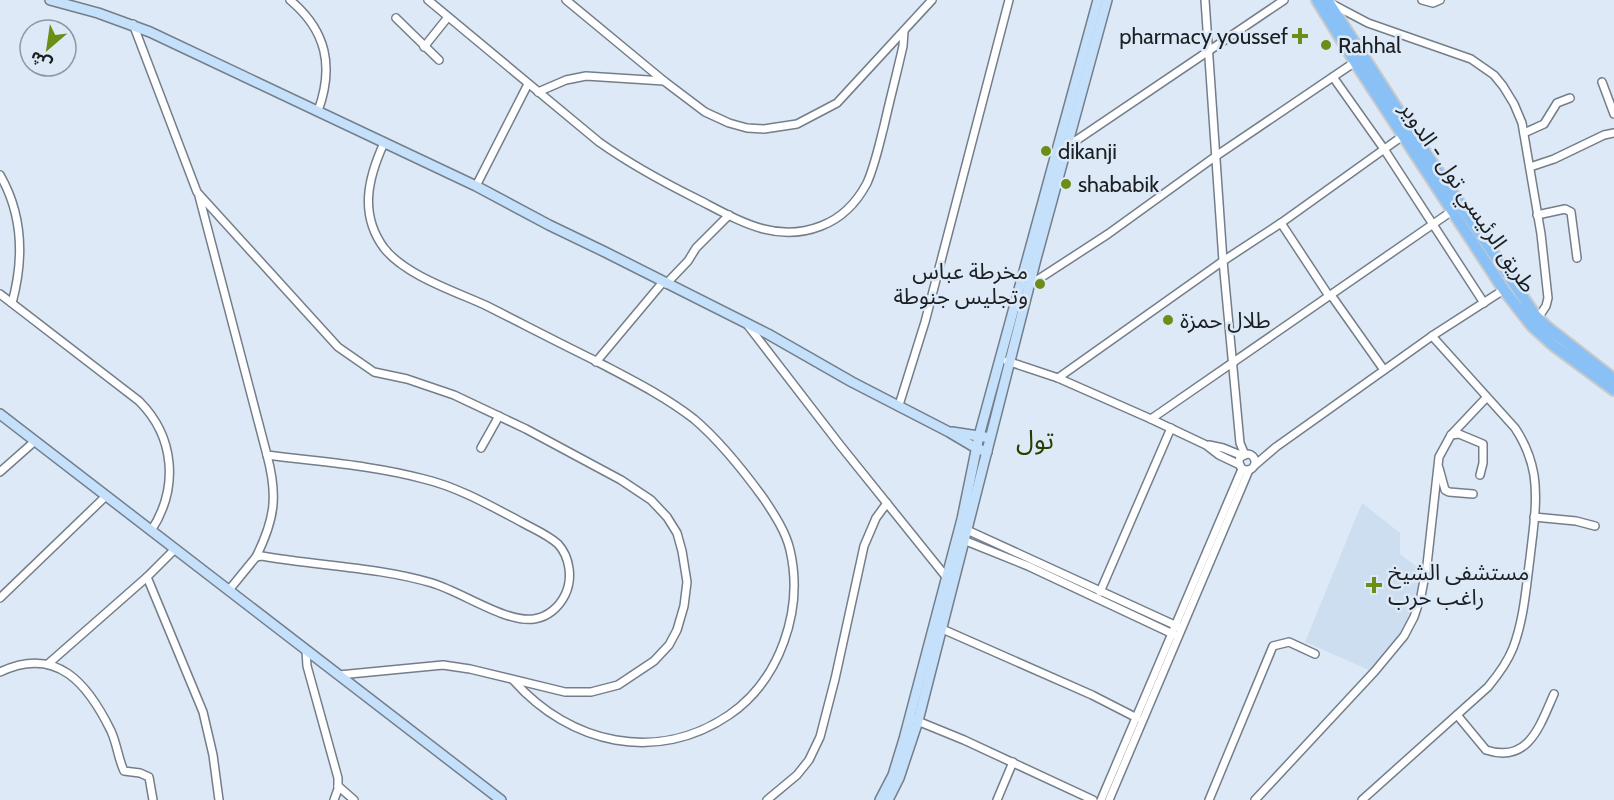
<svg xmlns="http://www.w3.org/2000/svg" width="1614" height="800" viewBox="0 0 1614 800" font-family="Cabin,'Noto Sans Arabic',sans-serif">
	<rect width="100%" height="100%" fill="#dde9f6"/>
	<polygon fill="#cddef1" points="1362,503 1400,533 1400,554 1422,571 1418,598 1409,622 1385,656 1369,670 1305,642"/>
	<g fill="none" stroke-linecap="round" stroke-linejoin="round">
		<g stroke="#747e8a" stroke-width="10">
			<g id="street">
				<path d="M290,0C327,31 334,67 318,111"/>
				<path d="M428,0L599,142C630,164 663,182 697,199C738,220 775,244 821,226C842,218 857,202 867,183C875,165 879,145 884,126C890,99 897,73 903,46L904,31"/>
				<polyline points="566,0 664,81 705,112 729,123 747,128 764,129 797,124 837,103 932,0"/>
				<polyline points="1205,0 1223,261 1240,443 1245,455"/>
				<polyline points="1422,0 1433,3 1440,0"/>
				<polyline points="1330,3 1368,23 1471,59 1494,75 1503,86 1514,104 1522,123 1541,234 1548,298 1546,306 1538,318"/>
				<polyline points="396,18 439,60"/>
				<polyline points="133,24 197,192 338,347 374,372 407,379 454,395 526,429 621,480 651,500 667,517 677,533 682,551 687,582 684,606 677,630 669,645 654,661 618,685 591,692 565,692 470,669 443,665 339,675"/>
				<polyline points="424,47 448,17"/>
				<polyline points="1333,77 1384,149 1484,303"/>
				<polyline points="1602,82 1614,114"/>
				<polyline points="538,92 566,80 586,76 664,81"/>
				<polyline points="1524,133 1544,124 1557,103 1570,98"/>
				<path d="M384,143C368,178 359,214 384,248C405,275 454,291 485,305C521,323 557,342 594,360C628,378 663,395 694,419C721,442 743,470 764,499C774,514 786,532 790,550C804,610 780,680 729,715C657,764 570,744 514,681"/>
				<polyline points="1065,148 1284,0"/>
				<polyline points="1530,167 1554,159 1604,135 1614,133"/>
				<path d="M0,175C23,215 24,259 12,303"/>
				<polyline points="476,186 528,84"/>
				<path d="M199,196L267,455C319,462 372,465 424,479C458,487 491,506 523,523C534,529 548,535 558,544C570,557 573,579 565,595C559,607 548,617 534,619C506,623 462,592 432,583C378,567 318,566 262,556L256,557L229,590"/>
				<polyline points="1537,215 1565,209 1571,212 1577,258"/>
				<polyline points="1281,223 1329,296"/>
				<polyline points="666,284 688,261 696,248 729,215"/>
				<polyline points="1028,286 1108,234 1216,156 1355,62"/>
				<path d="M0,294L139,401C175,437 179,488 151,531"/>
				<polyline points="1331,295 1384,370"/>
				<polyline points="746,323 840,445 947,578"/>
				<polyline points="1007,361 1058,378 1151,419 1206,445 1219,455 1240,465"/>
				<polyline points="596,362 663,282"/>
				<polyline points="1058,378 1223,261 1281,223 1404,135"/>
				<polyline points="899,405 925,322 1009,0"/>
				<polyline points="1151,419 1452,211"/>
				<polyline points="1451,435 1459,434 1483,444 1483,463 1480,475"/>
				<polyline points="1209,445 1223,448 1243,456"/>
				<polyline points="481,448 499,416"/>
				<circle cx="1247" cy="462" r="8"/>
				<polyline points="1255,465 1276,447 1432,336 1505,289"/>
				<polyline points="1439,468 1445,490 1449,492 1473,494"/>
				<polyline points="0,472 35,441"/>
				<polyline points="1534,517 1576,521 1595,526"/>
				<polyline points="967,530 1179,627"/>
				<polyline points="961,539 1028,566 1175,635"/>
				<path d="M256,557C275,519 278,496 267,455"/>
				<polyline points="147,577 203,712 213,755 219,800"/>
				<polyline points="1100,592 1171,428"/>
				<polyline points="0,598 106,496"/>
				<polyline points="940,628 1092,695 1137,718"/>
				<polyline points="306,650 307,666 338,778 338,789 334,800"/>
				<polyline points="48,664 147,577 175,549"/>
				<path d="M0,672C57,645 88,684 111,731C117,744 118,758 124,771L140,773L149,777L153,800"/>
				<path d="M1457,715L1486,750C1529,764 1540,725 1554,694"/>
				<polyline points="915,720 964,740 1093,800"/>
				<polyline points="338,786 354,800"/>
				<polyline points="767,800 797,775 809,760 820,737 835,679 864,546 876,518 887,503"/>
				<polyline points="997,800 1013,762"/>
				<polyline points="1101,800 1242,469"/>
				<polyline points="1109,800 1249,470"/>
				<polyline points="1209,800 1273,646 1289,642 1315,654"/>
				<polyline points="1255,800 1375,671 1404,636 1414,617 1421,596 1427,565 1439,457 1451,435 1486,398"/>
				<path d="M1362,800L1488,687C1498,675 1507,663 1513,648C1524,619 1526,588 1530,558C1533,531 1538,502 1534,475C1531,458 1525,443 1515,428L1432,336"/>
			</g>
		</g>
		<g stroke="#747e8a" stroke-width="12">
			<g id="secondary">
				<polyline points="50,0 98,13 150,32 476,186 549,225 605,252 768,334 852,382 949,432 976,448 987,452"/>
				<polyline points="0,414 501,800"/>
				<polyline points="952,432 985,437"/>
				<polyline points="880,800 893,775 904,739 962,519 979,436 1098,0"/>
				<polyline points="888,800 899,778 918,721 1036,259 1107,0"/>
			</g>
		</g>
		<g stroke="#c8c9ca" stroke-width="14">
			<g id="primary">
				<polyline points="1317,0 1355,62 1504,290 1532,326 1553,345 1614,390"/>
				<polyline points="1327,0 1427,155 1535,315 1547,327 1614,379"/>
			</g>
		</g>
		<use href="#street" stroke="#fff" stroke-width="7"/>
		<use href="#secondary" stroke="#c4e0fa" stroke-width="9"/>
		<use href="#primary" stroke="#89c0f6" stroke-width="10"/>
	</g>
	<g fill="#6a8e16" stroke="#dde9f6" stroke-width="2">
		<path d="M1297 27h6v6h6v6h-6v6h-6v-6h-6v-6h6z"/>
		<circle cx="1326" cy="45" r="6"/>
		<circle cx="1046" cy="151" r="6"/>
		<circle cx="1066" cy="184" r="6"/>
		<circle cx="1040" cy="284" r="6"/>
		<circle cx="1168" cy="320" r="6"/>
		<path d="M1371 576h6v6h6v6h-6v6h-6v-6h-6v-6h6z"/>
	</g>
	<g text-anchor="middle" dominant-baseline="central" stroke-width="5" stroke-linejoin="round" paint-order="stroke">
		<g font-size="22" fill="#1b1f23" stroke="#dde9f6" text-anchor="start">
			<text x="1288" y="36" text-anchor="end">pharmacy youssef</text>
			<text x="1338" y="45">Rahhal</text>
			<text x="1058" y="151">dikanji</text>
			<text x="1078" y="184">shababik</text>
			<text x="1028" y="271" text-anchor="end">مخرطة عباس<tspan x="1028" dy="25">وتجليس جنوطة</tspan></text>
			<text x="1180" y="320">طلال حمزة</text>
			<text x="1388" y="572">مستشفى الشيخ<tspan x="1388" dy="25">راغب حرب</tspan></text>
		</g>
		<g font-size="22" fill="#1b1f23" stroke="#dde9f6">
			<text transform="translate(1468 197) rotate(56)">طريق الرئيسي تول - الدوير</text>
		</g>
		<g font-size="26" fill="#2b3c03" stroke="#dde9f6">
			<text x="1035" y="440">تول</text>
		</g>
	</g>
	<g transform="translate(48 48) rotate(209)"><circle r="28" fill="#dde9f6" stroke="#8f98a2" stroke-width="1.5"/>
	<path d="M0-4.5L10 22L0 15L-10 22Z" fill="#6a8e16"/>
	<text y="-9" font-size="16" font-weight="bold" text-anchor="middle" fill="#1b1f23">ش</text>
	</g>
</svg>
